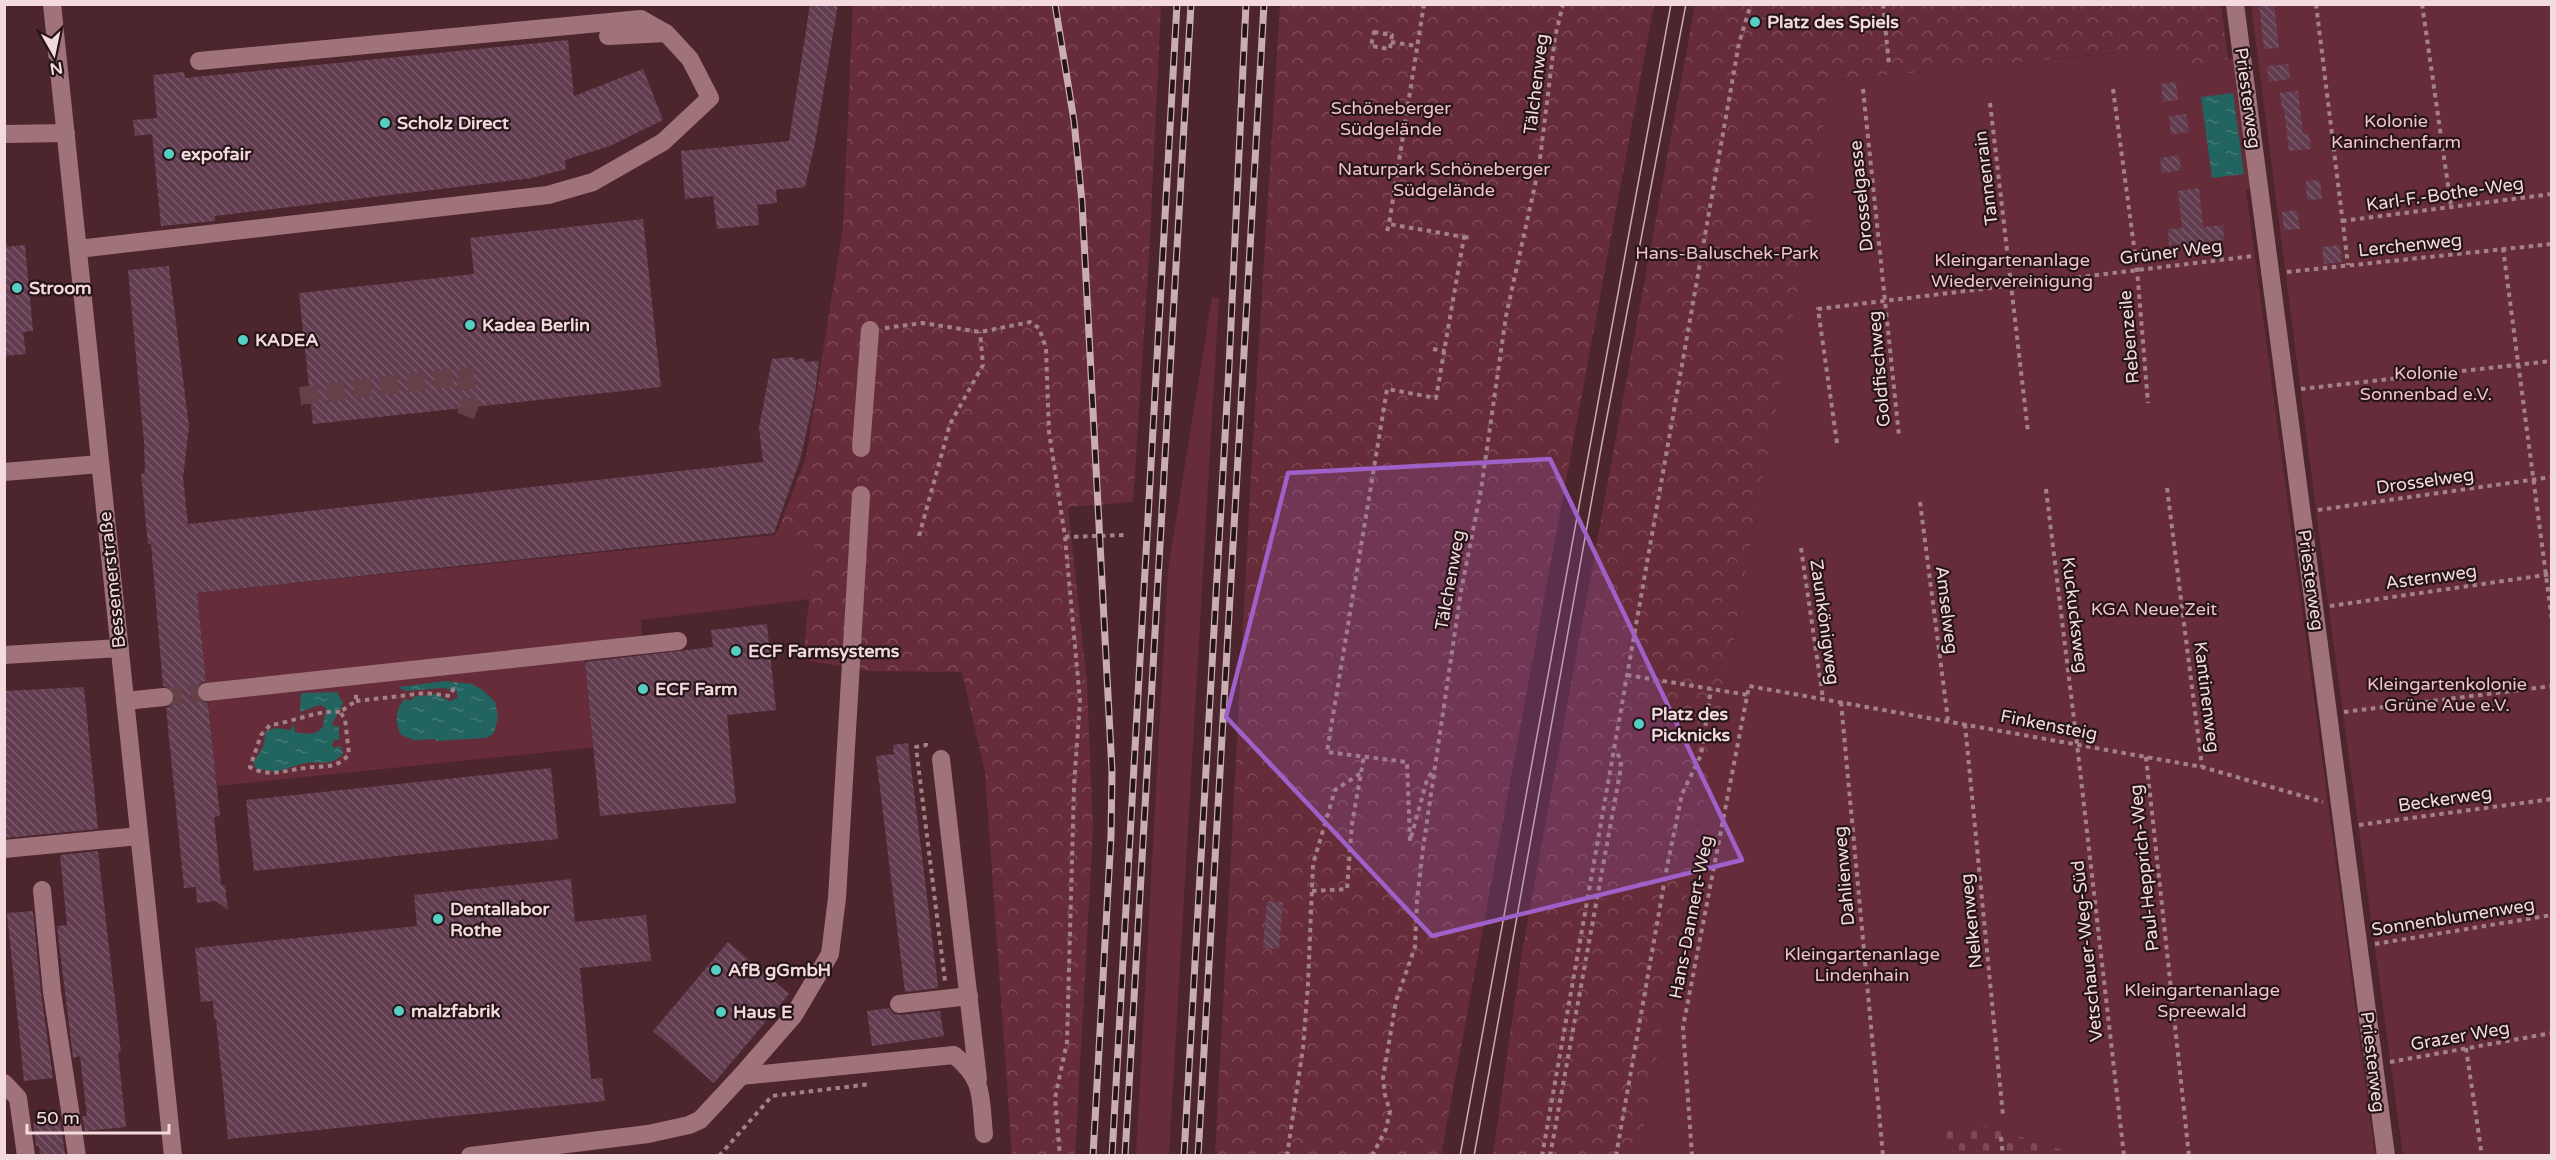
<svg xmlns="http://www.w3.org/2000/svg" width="2556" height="1160" viewBox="0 0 2556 1160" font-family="'Varela Round',sans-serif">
	<defs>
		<pattern id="forest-crowns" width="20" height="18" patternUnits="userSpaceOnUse" patternTransform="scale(1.5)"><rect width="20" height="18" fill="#672c39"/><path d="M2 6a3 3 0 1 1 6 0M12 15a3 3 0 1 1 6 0" fill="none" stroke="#7d4a55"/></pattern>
		<pattern id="cemetery-stones" width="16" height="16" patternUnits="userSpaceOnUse" patternTransform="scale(1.5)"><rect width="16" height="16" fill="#672c39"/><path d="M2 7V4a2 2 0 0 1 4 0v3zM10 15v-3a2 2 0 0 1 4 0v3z" fill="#7d4a55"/></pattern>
		<pattern id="water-ripples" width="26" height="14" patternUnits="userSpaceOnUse" patternTransform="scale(1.5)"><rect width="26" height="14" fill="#22645f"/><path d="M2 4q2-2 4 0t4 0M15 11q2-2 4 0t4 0" fill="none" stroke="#437a76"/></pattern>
		<pattern id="building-back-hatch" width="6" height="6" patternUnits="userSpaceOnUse" patternTransform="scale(1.5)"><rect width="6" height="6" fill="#623d50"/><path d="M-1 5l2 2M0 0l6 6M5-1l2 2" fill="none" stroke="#795869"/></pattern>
	</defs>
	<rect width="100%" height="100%" fill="#4c252d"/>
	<g fill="#672c39">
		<polygon points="2251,5 2551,5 2551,1155 2403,1155 2328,603"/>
		<polygon points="2142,9 2181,65 2235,58 2252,189 2246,190 2375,1155 2067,1155 2066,1151 1977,1124 1970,1137 1943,1130 1945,1155 1639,1156 1816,192 1828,81 2118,53"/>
		<polygon points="1212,297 1219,298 1169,1155 1136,1155 1168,570"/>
		<polygon points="776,535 815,540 809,599 641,620 642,640 583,646 592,729 597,747 217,786 197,593"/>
	</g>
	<g fill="url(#forest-crowns)">
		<polygon points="853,5 1161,5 1149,257 1133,502 1068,507 1087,683 1093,831 1075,1155 1012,1155 985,772 962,672 872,671 803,660 815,540 776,535 806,458 843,228"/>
		<polygon points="1280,5 1654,5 1441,1155 1215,1156 1253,438"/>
		<polygon points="1695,5 2221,5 2228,59 2180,66 2173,57 2163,54 2113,53 1828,81 1816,192 1639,1155 1493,1155 1521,958"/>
	</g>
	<polygon fill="url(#cemetery-stones)" points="1976,1123 2066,1151 2067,1155 1945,1155 1943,1129 1970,1137"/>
	<g fill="url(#water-ripples)">
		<polygon points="2233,93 2244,174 2212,178 2201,97"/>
		<path d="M445,681L472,684L484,691L495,702L498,717L494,733L486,738L436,741V739L414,740L401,735C395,723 395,708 405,699L411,701L413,697L435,694L450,701L457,698V692L444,688L405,691L399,687Z"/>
		<path d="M337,692L343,703L332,724L334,726H339V740H334L332,745L334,748L340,746L343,753C333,767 321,761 307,763C297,764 285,770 274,772L268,770H259L254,766V761L263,747L266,731L276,728L290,730L294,724L295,732C307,734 314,736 323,727L326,708L320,705L300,712L301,693Z"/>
	</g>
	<g fill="url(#building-back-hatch)">
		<polygon points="810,4 838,4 815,143 805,187 776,190 777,203 757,205 759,225 717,229 713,196 685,199 681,151 789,141"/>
		<polygon points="2259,4 2274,4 2279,48 2264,49"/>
		<polygon points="568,40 574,96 643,69 663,120 610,146 565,160 566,169 532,178 215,216 215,221 161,226 152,134 135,136 133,120 157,118 153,75 184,72 185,78"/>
		<polygon points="2288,64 2290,79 2269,82 2267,66"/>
		<polygon points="2176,82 2178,100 2163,102 2161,84"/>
		<polygon points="2298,91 2303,134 2309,134 2311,149 2289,151 2284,109 2282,109 2280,93"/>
		<polygon points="2186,114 2189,132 2171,134 2169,116"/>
		<polygon points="2179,155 2181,170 2162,173 2160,158"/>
		<polygon points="2320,180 2322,199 2307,200 2306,181"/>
		<polygon points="2199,188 2203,227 2223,225 2224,240 2169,245 2168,229 2182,228 2178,191"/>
		<polygon points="2297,210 2300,229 2284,230 2282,212"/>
		<polygon points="643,219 661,387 313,424 299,293 474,274 470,238"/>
		<polygon points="25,245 33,331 23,332 26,354 4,356 4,247"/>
		<polygon points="2340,245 2342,262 2324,264 2322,247"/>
		<polygon points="169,266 189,427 183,478 188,524 763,462 759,428 772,359 794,357 794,360 804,358 805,362 819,361 815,394 800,460 774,533 197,593 206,681 200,683 196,693 198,699 208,703 220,816 214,817 221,884 225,886 228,910 216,901 197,903 196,887 184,888 166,708 171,706 175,696 173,690 163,686 151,544 148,544 141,474 145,473 144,443 128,270"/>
		<polygon points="767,624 776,710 727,715 736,803 600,816 585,662 713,647 711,630"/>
		<polygon points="84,687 98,829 4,838 4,691"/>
		<polygon points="908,743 938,986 937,988 905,992 876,756 894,754 893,745"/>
		<polygon points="551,768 558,839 254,871 246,800"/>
		<polygon points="98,851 121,1053 118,1053 126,1127 85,1131 82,1116 87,1116 80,1056 73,1058 57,926 67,925 60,855"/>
		<polygon points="571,879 575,922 646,915 651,961 580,968 591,1079 602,1078 605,1101 228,1139 216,1019 214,1019 213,1001 201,1002 195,948 417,926 414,895"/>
		<polygon points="1267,901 1283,902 1279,949 1263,948"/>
		<polygon points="33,911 41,993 53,1078 24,1081 7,913"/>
		<polygon points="728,942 789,994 714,1083 653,1031"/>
		<polygon points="889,1008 894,1014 900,1015 940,1011 944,1036 872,1046 867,1011"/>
		<polygon points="60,1119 65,1154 40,1155 39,1146 36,1146 33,1123"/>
	</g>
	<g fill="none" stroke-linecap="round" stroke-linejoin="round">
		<g stroke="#654048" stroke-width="18" stroke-dasharray="18 9" stroke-linecap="butt">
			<polyline points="300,396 465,376 469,407 465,417"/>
			<polyline points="164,697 207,692"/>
		</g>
		<g stroke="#a28288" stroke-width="4" stroke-dasharray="4.5 4.5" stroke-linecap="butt">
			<polyline points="1424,4 1389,224 1464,237 1436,398 1387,389 1327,752 1407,762 1410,841 1427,780 1433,770"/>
			<polyline points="1883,4 1889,65"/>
			<polyline points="2316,4 2348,265"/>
			<polyline points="2422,4 2451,206"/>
			<polygon points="1374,32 1392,35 1390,49 1371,46"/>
			<polyline points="1391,42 1417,46"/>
			<polyline points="1863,89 1899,436"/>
			<polyline points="2113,89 2137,269 2148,403"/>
			<polyline points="1990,103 2028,432"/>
			<polyline points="2342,221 2552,194"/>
			<polyline points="1387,231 1389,224"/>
			<polyline points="1464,237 1471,238"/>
			<polyline points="4,245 5,247"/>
			<polyline points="2503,248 2552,621"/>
			<polyline points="2287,272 2552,244"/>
			<polyline points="885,328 923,323 980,332 1030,322 1039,328 1046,348 1049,432 1065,537 1080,701 1074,786 1067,1042 1055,1098 1060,1156"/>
			<polyline points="1433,349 1445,351"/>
			<polyline points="2301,389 2552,361"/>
			<polyline points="1837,443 1818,309 2253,256"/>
			<polyline points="2167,488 2202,767"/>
			<polyline points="2046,489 2077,744 2124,1156"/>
			<polyline points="1920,502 1948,720"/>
			<polyline points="2318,510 2552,477"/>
			<polyline points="919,536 950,424 983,365 980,332"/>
			<polyline points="1065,537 1125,535"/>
			<polyline points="1801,548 1823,699"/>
			<polyline points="2330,606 2552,574"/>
			<polyline points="1627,675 1748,695"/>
			<polyline points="356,701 426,693 450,696 456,683"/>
			<polyline points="1841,702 1883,1156"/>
			<path d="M340,712C316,710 294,722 270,725L261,735L250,767C268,778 286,770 305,768C322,765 337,770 349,754L345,719L340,712L356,701V694"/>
			<polyline points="2344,712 2552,686"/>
			<polyline points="1965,724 2003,1116"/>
			<polyline points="926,743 926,745 916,747 945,981"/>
			<polyline points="2146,757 2189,1156"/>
			<polyline points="2359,825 2552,799"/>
			<polyline points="1312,891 1347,889 1352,824 1364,756"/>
			<polyline points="2375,944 2552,915"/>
			<polyline points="2466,1048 2482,1156"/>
			<polyline points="2390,1062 2552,1033"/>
			<polyline points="2001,1137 2003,1156"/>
			<polyline points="719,1156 772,1096 871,1084"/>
			<polyline points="1287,1156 1303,1048 1308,984 1313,864 1335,790 1361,773"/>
			<polyline points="1372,1156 1386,1129 1390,1111 1385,1095 1383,1078 1396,1001 1415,947 1417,900 1423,848 1461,591 1481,490 1506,316 1539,167 1555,37 1563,4"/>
			<polyline points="1542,1156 1739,43 1751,4"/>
			<polyline points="1550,1156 1621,767 1620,758 1615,750"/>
			<polyline points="1616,1156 1667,867 1682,794 1701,755 1711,689"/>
			<polyline points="1692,1156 1683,1027 1749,686 2202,767 2323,802"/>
		</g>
		<g stroke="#a07279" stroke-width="18">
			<polyline points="52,4 173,1156"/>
			<polyline points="2235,4 2386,1156"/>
			<polyline points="199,61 641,19 664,32"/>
			<polyline points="4,134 66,133"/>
			<polyline points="78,249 548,195 593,182 663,142 710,98 690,59 666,33 608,36"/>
			<polyline points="861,448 870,330"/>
			<polyline points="4,472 100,464"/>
			<polyline points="4,655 120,648"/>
			<polyline points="207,692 678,641"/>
			<polyline points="125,701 164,697"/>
			<polyline points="941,759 978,1079"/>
			<polyline points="4,849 139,836"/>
			<polyline points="42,890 52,992 77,1156"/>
			<polyline points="899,1004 969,996"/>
			<polyline points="741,1076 794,1015 830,954 837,898 861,495"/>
			<polyline points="4,1083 18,1098 26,1156"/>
			<path d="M470,1156L648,1134L689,1125L700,1120L741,1076L954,1055C985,1080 980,1097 984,1134"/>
		</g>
		<g stroke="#caadb2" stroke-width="1.5">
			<polyline points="1460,1156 1671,4"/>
			<polyline points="1474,1156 1602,443 1686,4"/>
		</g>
		<g stroke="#caadb2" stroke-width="7">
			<g id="rail">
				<polyline points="1055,4 1074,121 1082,202 1112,771 1111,836 1093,1156"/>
				<polyline points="1112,1156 1177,4"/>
				<polyline points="1125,1156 1191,4"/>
				<polyline points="1184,1156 1229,367 1246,4"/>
				<polyline points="1198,1156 1264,4"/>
			</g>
		</g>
		<use href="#rail" stroke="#261518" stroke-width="4.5" stroke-dasharray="14" stroke-linecap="butt"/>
	</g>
	<path fill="#9f60c8" fill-opacity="0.2" stroke="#9f60c8" stroke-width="4.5" stroke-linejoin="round" d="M1550,459L1742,860L1432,936L1226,717L1288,473Z"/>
	<g fill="#56cec4" stroke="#261518" stroke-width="2">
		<circle cx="1755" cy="22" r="6"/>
		<circle cx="385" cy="123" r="6"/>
		<circle cx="169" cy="154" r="6"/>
		<circle cx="17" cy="288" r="6"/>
		<circle cx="470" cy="325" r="6"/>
		<circle cx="243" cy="340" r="6"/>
		<circle cx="736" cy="651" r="6"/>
		<circle cx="643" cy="689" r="6"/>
		<circle cx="1639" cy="724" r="6"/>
		<circle cx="438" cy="919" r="6"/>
		<circle cx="716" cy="970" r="6"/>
		<circle cx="399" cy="1011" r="6"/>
		<circle cx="721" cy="1012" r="6"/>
	</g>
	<g text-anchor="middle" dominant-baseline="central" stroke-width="4.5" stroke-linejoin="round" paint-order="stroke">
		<g font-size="18" font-weight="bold" fill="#f4dade" stroke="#261518" text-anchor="start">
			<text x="1767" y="22">Platz des Spiels</text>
			<text x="397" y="123">Scholz Direct</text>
			<text x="181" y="154">expofair</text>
			<text x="29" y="288">Stroom</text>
			<text x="482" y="325">Kadea Berlin</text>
			<text x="255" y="340">KADEA</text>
			<text x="748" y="651">ECF Farmsystems</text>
			<text x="655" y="689">ECF Farm</text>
			<text x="1651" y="714">Platz des<tspan x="1651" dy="21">Picknicks</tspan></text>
			<text x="450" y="909">Dentallabor<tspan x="450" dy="21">Rothe</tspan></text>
			<text x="728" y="970">AfB gGmbH</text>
			<text x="411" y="1011">malzfabrik</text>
			<text x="733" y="1012">Haus E</text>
		</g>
		<g font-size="18" fill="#f4dade" stroke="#261518">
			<text transform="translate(1536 84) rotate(-83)">Tälchenweg</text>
			<text transform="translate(2248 98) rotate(82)">Priesterweg</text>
			<text transform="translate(1986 178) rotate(-97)">Tannenrain</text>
			<text transform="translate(2445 194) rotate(-8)">Karl-F.-Bothe-Weg</text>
			<text transform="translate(1861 196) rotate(-96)">Drosselgasse</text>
			<text transform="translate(2410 245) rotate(-6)">Lerchenweg</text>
			<text transform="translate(2171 252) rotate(-7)">Grüner Weg</text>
			<text transform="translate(2129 337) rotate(-95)">Rebenzeile</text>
			<text transform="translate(1879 369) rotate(-95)">Goldfischweg</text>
			<text transform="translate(2425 481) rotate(-8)">Drosselweg</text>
			<text transform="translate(2431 577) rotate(-8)">Asternweg</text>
			<text transform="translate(112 580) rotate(-96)">Bessemerstraße</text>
			<text transform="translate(1450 580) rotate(-80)">Tälchenweg</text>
			<text transform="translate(2311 580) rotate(82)">Priesterweg</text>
			<text transform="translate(1947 610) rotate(83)">Amselweg</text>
			<text transform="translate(2075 615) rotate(83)">Kuckucksweg</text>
			<text transform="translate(1825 622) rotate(82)">Zaunkönigweg</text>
			<text transform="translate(2207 697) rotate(83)">Kantinenweg</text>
			<text transform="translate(2049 725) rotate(11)">Finkensteig</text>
			<text transform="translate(2445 799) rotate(-8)">Beckerweg</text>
			<text transform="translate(2144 868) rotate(-96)">Paul-Hepprich-Weg</text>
			<text transform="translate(1844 876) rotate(-95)">Dahlienweg</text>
			<text transform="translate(1691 917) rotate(-79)">Hans-Dannert-Weg</text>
			<text transform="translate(2453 917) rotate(-9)">Sonnenblumenweg</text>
			<text transform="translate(1971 921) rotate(-96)">Nelkenweg</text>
			<text transform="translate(2087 951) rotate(-96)">Vetschauer-Weg-Süd</text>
			<text transform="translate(2460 1036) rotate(-10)">Grazer Weg</text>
			<text transform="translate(2373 1062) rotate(83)">Priesterweg</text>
		</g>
		<g font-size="18" fill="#f2c1c9" stroke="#261518">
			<text x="1391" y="108">Schöneberger<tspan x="1391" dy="21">Südgelände</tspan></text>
			<text x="2396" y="121">Kolonie<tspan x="2396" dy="21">Kaninchenfarm</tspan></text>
			<text x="1444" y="169">Naturpark Schöneberger<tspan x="1444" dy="21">Südgelände</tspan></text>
			<text x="1727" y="253">Hans-Baluschek-Park</text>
			<text x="2012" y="260">Kleingartenanlage<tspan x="2012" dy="21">Wiedervereinigung</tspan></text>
			<text x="2426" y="373">Kolonie<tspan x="2426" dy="21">Sonnenbad e.V.</tspan></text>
			<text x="2154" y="609">KGA Neue Zeit</text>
			<text x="2447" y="684">Kleingartenkolonie<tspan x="2447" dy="21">Grüne Aue e.V.</tspan></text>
			<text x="1862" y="954">Kleingartenanlage<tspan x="1862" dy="21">Lindenhain</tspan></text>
			<text x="2202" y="990">Kleingartenanlage<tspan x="2202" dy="21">Spreewald</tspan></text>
		</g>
	</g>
	<rect width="2556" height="1160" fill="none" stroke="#f4dade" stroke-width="12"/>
	<g transform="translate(54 54) rotate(171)" stroke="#261518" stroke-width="4.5" paint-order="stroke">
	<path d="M0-4.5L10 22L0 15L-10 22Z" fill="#f4dade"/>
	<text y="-9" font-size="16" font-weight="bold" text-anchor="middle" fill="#f4dade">N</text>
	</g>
	<path d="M27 1124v9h142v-9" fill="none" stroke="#f4dade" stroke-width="3"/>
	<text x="36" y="1124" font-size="18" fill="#f4dade" stroke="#261518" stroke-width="4.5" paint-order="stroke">50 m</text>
</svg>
